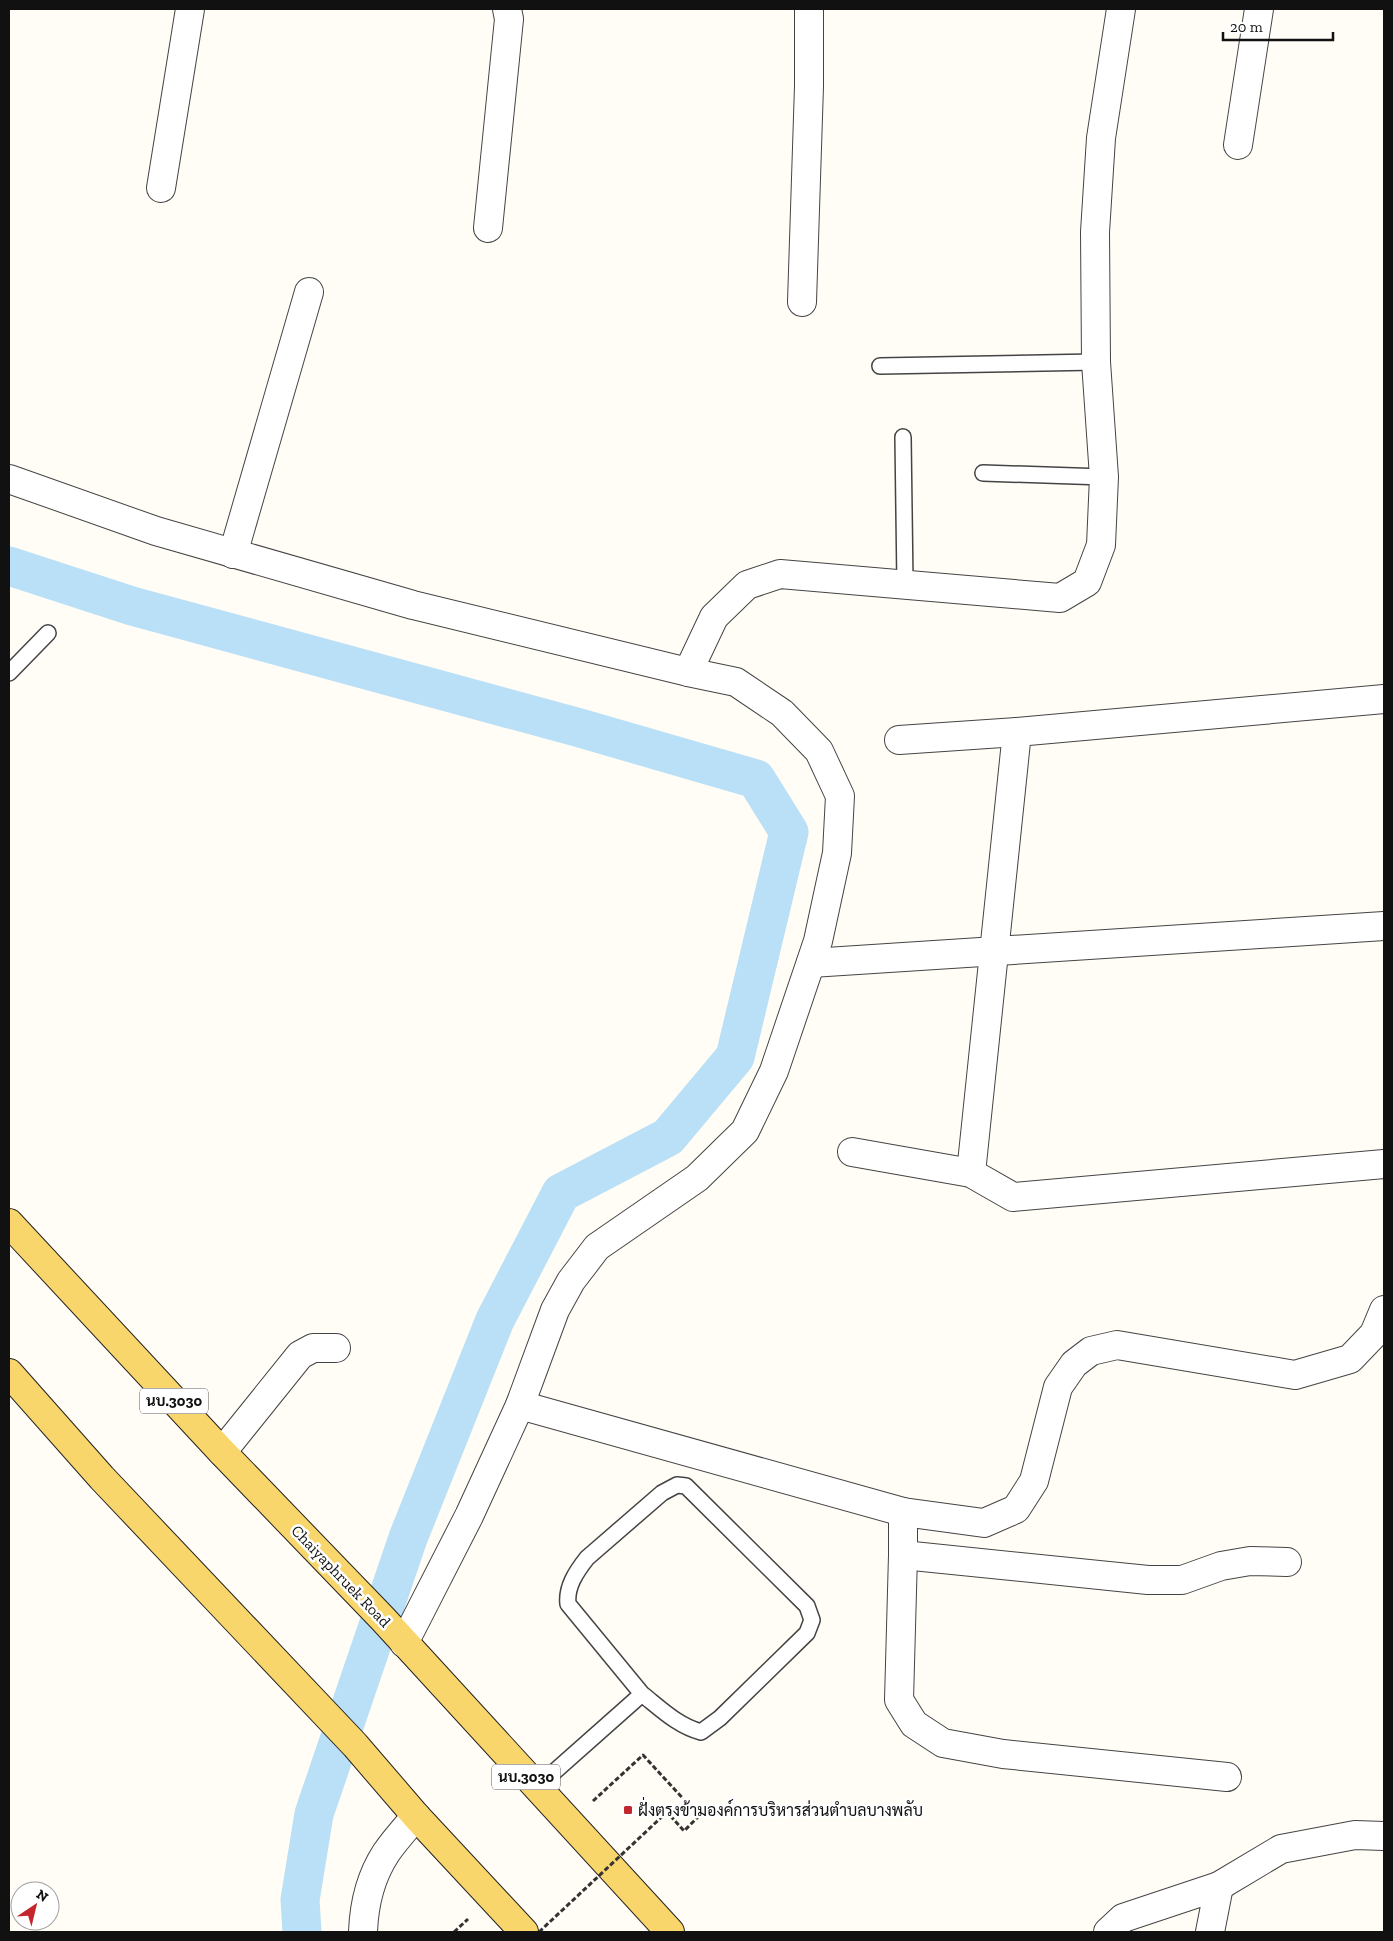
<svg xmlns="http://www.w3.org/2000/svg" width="1393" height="1941" viewBox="0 0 1393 1941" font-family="'Zilla Slab',Sarabun,serif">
	<rect width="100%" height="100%" fill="#fffdf5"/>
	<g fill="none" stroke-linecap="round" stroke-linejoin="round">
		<polyline stroke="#b9e0f7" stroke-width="39" points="9,566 132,606 580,728 756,779 789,832 735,1057 668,1137 561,1193 495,1320 408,1538 314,1814 300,1900 302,1932"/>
		<g stroke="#444" stroke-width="18">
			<g id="lane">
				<polyline points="880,366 1096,362"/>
				<polyline points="903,437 905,584"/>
				<polyline points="983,473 1104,477"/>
				<polyline points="9,673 48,633"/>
				<path d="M536,1788L642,1694L568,1604C566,1587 576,1572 587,1558L662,1493L677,1485L686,1486L807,1606L812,1620L807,1633L720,1718L701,1732C678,1726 661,1709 642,1694"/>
			</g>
		</g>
		<g stroke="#444" stroke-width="30">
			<g id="street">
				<polyline points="1238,145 1259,9"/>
				<polyline points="161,188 190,9"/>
				<polyline points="488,228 509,19 507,9"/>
				<polyline points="802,302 809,86 809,9"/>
				<polyline points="9,479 156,531 413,605 688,672 736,682 782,713 819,751 840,796 837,853 818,941 774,1071 745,1131 697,1178 597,1247 571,1281 555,1310 520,1405 469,1516 404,1643"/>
				<polyline points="233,554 309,292"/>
				<polyline points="688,672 714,617 747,585 780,574 1060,598 1087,582 1101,545 1104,477 1096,362 1095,232 1101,138 1121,9"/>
				<polyline points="899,740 1017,732 1384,699"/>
				<polyline points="811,963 1384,926"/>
				<polyline points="852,1152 971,1173 1013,1197 1384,1164"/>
				<polyline points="971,1173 1017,732"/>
				<polyline points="520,1405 903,1512 903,1555 899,1700 914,1724 943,1743 1003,1754 1227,1777"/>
				<polyline points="222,1452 300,1355 313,1348 336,1348"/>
				<polyline points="903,1512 984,1523 1016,1509 1034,1481 1058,1387 1074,1364 1091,1351 1117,1345 1295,1375 1350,1359 1374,1334 1384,1310"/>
				<polyline points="903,1555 1148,1580 1182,1580 1221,1566 1250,1561 1287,1562"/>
				<polyline points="1219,1886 1281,1849 1355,1835 1384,1836"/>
				<path d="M363,1932C364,1905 371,1876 386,1853C395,1840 406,1828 416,1816"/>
				<polyline points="1108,1932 1123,1918 1219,1886 1210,1932"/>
			</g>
		</g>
		<g stroke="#222" stroke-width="30">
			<g id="primary">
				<polyline points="9,1223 222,1452 383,1619 670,1932"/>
				<polyline points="9,1373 102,1478 355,1745 416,1816 524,1932"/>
			</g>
		</g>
		<g stroke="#333" stroke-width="3" stroke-dasharray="5 2.5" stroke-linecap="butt">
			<polyline points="593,1801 643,1755 699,1816 684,1831 667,1812"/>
			<polyline points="454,1932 468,1919"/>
		</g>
		<use href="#lane" stroke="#fff" stroke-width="15"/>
		<use href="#street" stroke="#fff" stroke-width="28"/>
		<use href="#primary" stroke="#f9d66b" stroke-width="28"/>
		<polyline stroke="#333" stroke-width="3" stroke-dasharray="5 2.5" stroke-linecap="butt" points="539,1932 667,1812"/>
	</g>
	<rect fill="#c4262e" stroke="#fff" stroke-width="2" x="623" y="1805" width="10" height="10" rx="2.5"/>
	<g text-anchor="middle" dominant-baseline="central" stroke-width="5" stroke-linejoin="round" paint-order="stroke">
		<g fill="#fff" stroke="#585858" stroke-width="1">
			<rect x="140" y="1388.5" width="68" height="25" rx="4"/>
			<rect x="492" y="1764.5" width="68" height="25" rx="4"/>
		</g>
		<g font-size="15" font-weight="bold" fill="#111">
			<text x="174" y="1401">นบ.3030</text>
			<text x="526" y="1777">นบ.3030</text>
		</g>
		<g font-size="16" fill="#111" stroke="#fff">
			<text transform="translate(341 1576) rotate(46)">Chaiyaphruek Road</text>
		</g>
		<g font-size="16" fill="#111" stroke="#fff" text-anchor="start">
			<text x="638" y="1810">ฝั่งตรงข้ามองค์การบริหารส่วนตำบลบางพลับ</text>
		</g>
	</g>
	<rect width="1393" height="1941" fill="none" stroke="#111111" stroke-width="20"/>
	<g transform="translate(35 1906) rotate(35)"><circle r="24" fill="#ffffff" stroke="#a0a0a0"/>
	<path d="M0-4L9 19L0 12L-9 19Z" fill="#c4262e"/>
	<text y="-8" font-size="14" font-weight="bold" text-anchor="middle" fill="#111111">N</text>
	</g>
	<path d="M1223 32v8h110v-8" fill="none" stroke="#111111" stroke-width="2.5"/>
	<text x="1230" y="32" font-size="15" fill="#111111" stroke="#ffffff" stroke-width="4" paint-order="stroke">20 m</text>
</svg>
